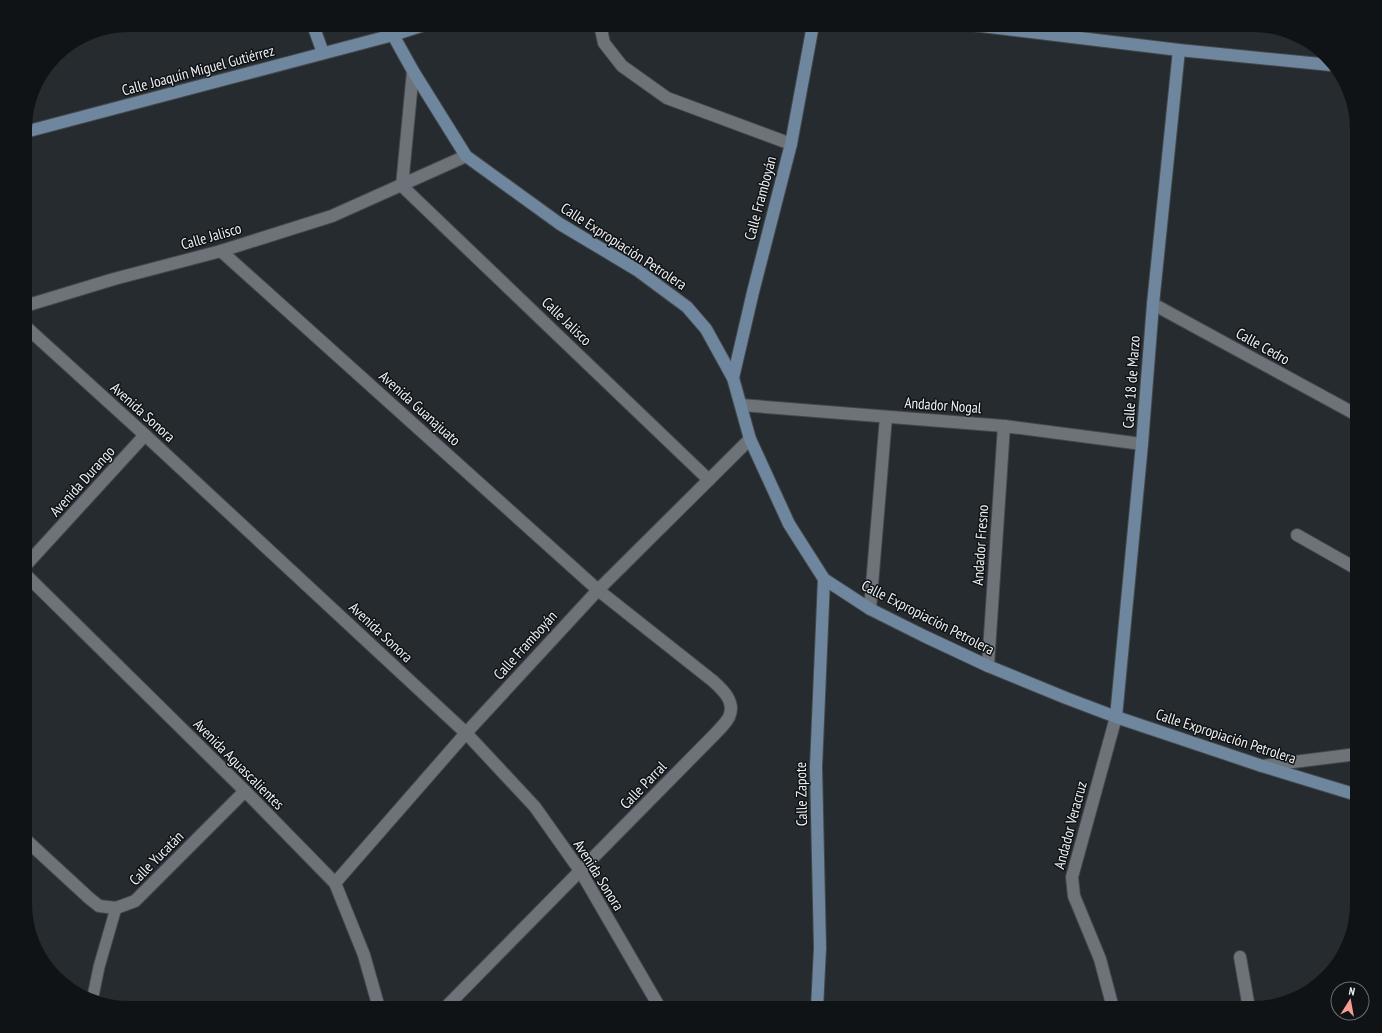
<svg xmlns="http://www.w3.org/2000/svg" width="1382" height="1033" viewBox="0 0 1382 1033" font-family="'PT Sans Narrow',sans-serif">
	<rect width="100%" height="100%" fill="#252b2f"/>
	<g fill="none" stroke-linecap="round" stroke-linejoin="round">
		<g stroke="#44484c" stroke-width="13">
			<polyline id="lane" points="92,1001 99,967 116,908"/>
		</g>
		<g stroke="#44484c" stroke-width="14">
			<g id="street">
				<polyline points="600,25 604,43 622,66 667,98 791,144"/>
				<polyline points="413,71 402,186 709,480"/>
				<path d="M221,251L598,590L713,681C723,690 736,702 729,717C726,723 719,730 714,735L445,1008"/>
				<polyline points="1153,304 1357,415"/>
				<polyline points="25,306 114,279 221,251 332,216 466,156"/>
				<polyline points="25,326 145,435 466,733 535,807 581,872 660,1008"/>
				<polyline points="741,405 1004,426 1142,444"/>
				<polyline points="1297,535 1357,569"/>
				<polyline points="25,566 145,435"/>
				<polyline points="25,574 245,791 335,883 364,955 379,1008"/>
				<polyline points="870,609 886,417"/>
				<polyline points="988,666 1004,426"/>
				<polyline points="1262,766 1357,754"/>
				<polyline points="25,839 89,898 99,906 116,908 135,901 245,791"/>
				<polyline points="335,883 466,733 598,590 750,439"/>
				<polyline points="1240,957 1249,1008"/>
				<polyline points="1113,1008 1100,959 1074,896 1072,877 1116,717"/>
			</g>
		</g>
		<g stroke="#44484c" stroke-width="14">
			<g id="secondary">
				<polyline points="313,25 323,53"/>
				<polyline points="973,25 1179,50 1331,65"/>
				<polyline points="393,35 413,71 466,156 560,224 637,270 687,307 706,329 733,378 750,439 789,524 824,579 870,609 924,636 988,666 1066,698 1116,717 1262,766 1357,795"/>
				<polyline points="25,132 393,35 424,25"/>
				<polyline points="733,378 753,292 791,144 813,25"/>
				<polyline points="1116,717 1142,444 1153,304 1179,50"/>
				<polyline points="817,1008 820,948 816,767 824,579"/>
			</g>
		</g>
		<use href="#lane" stroke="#6d7379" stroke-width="11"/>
		<use href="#street" stroke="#6d7379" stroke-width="12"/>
		<use href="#secondary" stroke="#6f879e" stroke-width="12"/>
	</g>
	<g text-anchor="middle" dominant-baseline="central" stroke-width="3" stroke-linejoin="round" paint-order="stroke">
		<g font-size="15" fill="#edf0f4" stroke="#101315">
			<text transform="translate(198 70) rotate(-15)">Calle Joaquín Miguel Gutiérrez</text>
			<text transform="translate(760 198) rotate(-75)">Calle Framboyán</text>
			<text transform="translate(211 236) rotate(-16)">Calle Jalisco</text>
			<text transform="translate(624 246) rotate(33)">Calle Expropiación Petrolera</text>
			<text transform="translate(567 321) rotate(44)">Calle Jalisco</text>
			<text transform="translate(1263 346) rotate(29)">Calle Cedro</text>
			<text transform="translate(1131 382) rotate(-86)">Calle 18 de Marzo</text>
			<text transform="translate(943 405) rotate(4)">Andador Nogal</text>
			<text transform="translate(420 408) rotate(42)">Avenida Guanajuato</text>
			<text transform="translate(143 412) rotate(42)">Avenida Sonora</text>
			<text transform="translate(82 481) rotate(-48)">Avenida Durango</text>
			<text transform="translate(980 545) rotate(-86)">Andador Fresno</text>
			<text transform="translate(928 617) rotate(27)">Calle Expropiación Petrolera</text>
			<text transform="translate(381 632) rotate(43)">Avenida Sonora</text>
			<text transform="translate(525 645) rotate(-48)">Calle Framboyán</text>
			<text transform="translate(1226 736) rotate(18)">Calle Expropiación Petrolera</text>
			<text transform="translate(239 764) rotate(45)">Avenida Aguascalientes</text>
			<text transform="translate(643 785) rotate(-46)">Calle Parral</text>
			<text transform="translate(801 794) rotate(-91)">Calle Zapote</text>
			<text transform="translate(1070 825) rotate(-75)">Andador Veracruz</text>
			<text transform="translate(156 858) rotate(-45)">Calle Yucatán</text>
			<text transform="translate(599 875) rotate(58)">Avenida Sonora</text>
		</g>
	</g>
	<path d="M0 0H1382V1033H0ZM129 32H1253A97 97 0 0 1 1350 129V904A97 97 0 0 1 1253 1001H129A97 97 0 0 1 32 904V129A97 97 0 0 1 129 32Z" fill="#101315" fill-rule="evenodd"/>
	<g transform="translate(1350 1001) rotate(11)"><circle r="19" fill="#101315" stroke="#686b6e"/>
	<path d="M0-3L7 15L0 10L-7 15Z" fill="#f59c95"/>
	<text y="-6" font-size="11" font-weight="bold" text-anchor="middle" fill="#edf0f4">N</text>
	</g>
</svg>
